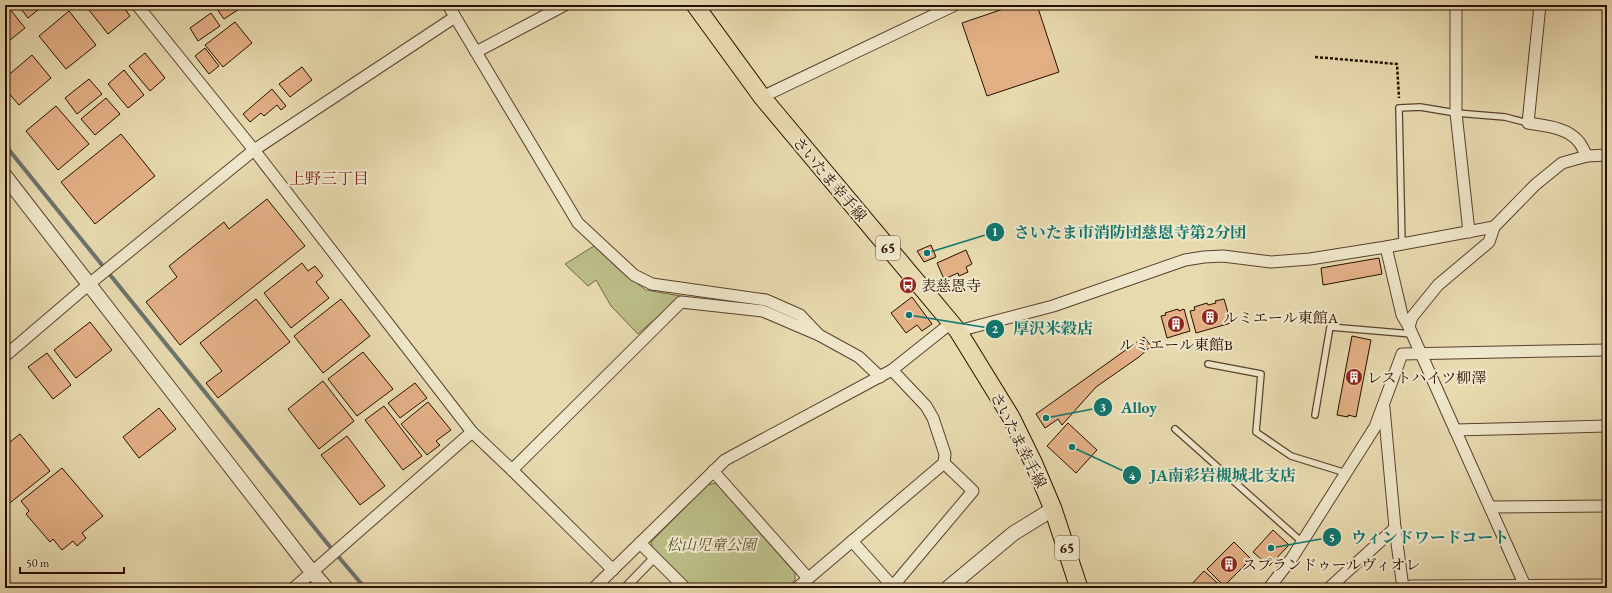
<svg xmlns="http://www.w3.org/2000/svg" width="1612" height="593" viewBox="0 0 1612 593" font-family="'EB Garamond','Noto Serif JP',serif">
	<rect width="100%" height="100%" fill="#e7daaf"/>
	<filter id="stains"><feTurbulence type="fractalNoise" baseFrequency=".005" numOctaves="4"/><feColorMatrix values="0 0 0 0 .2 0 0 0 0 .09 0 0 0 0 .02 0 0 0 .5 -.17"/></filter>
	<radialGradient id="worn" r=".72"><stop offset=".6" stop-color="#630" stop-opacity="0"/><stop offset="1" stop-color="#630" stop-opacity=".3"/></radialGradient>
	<g fill="#bbbe87" stroke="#726644">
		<polygon points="594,246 624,274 646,290 681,296 638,334 611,306 596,280 588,286 565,264"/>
		<polygon points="716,483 795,573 795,580 786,588 691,588 653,550 651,542 707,485"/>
	</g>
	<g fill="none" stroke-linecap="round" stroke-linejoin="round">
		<polyline stroke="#6c746d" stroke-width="4" points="5,145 331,548 365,588"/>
	</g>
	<g fill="#e3b086" stroke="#280e00">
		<polygon points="18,5 44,5 28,18"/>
		<polygon points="85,5 122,5 130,16 108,34"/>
		<polygon points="214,5 245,5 224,19"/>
		<polygon points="1015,5 1037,5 1059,72 987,96 962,23"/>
		<polygon points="9,8 25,28 5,44 5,11"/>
		<polygon points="69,11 96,45 66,69 39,36"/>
		<polygon points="211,13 220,26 198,41 190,28"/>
		<polygon points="235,22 252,43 223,67 205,45"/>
		<polygon points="205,48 219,66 209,74 195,56"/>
		<polygon points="145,53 165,78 150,91 129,66"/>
		<polygon points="32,55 51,78 19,105 5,89 5,78"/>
		<polygon points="302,67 312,80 290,97 279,84"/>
		<polygon points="124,70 144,95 128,108 108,84"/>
		<polygon points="89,79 102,94 77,114 65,98"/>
		<polygon points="272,89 286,106 281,110 277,105 264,116 261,113 250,122 243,114"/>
		<polygon points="106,98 120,114 95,135 81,119"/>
		<polygon points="56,106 89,144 58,170 26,131"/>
		<polygon points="121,134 155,176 95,224 61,182"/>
		<polygon points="267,199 305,246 180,345 146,302 177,277 169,266 224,222 229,229"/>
		<polygon points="931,245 936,257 924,262 917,251"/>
		<polygon points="966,250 972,264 966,267 968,272 959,276 958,273 944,279 937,263"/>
		<polygon points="1379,258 1382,274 1323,285 1321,268"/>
		<polygon points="302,263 308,271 315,266 323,276 316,282 329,298 291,328 264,293"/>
		<polygon points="912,297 932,324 922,331 917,325 906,333 891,313"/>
		<polygon points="256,299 290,342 218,398 206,383 222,371 200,343"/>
		<polygon points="341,299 370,336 323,373 294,336"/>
		<polygon points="1224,299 1231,323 1196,333 1190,311 1195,310 1194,307 1207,303 1208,305 1216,303 1215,301"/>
		<polygon points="1178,309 1179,311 1184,309 1190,331 1167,338 1161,316 1166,315 1165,313"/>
		<polygon points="90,322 112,350 76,378 54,350"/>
		<polygon points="1352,336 1371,340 1356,417 1348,415 1348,417 1337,415"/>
		<polygon points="1144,337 1151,346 1139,357 1096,387 1062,425 1058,419 1045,428 1036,414"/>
		<polygon points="363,352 393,389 357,416 328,379"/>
		<polygon points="47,353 71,385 53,399 28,367"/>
		<polygon points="323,381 354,421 319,449 288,409"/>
		<polygon points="415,383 427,398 400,418 388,403"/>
		<polygon points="428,402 451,430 436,441 440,445 427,455 401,424"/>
		<polygon points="384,406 422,456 403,470 365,420"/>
		<polygon points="159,408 176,429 139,458 123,437"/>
		<polygon points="1068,423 1097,450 1076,473 1047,446"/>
		<polygon points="20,434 50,471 6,506 5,446"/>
		<polygon points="347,436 385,486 360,505 321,455"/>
		<polygon points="62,468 103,516 82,533 86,538 77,546 73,541 62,550 53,539 50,542 26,514 29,511 21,501"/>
		<polygon points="1273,530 1289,545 1269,566 1253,552"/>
		<polygon points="1234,542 1251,559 1224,586 1207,569"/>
		<polygon points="1204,571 1223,588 1188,588"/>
		<polygon points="103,583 107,588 97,588"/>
	</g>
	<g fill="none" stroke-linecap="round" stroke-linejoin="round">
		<g stroke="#58412c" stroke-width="8">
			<g id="service">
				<polyline points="1402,244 1399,108 1420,107 1456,113 1505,117 1528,123"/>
				<polyline points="1208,364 1261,374 1256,432 1291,456 1346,473"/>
				<polyline points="1315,415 1330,327 1412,334"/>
				<polyline points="1175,429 1302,542"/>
			</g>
		</g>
		<g stroke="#58412c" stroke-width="10">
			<polyline id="pedestrian" points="625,588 655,557"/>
		</g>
		<g stroke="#58412c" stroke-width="13">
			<g id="minor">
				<polyline points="137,5 254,150 472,432 512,470 613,570"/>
				<polyline points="448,5 578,223 634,275 652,284 766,300 800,315 819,335"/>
				<polyline points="1456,5 1456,113 1469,232"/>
				<path d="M1540,5L1528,123C1545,126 1567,127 1579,142C1582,146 1584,151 1587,156"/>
				<polyline points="476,52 565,5"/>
				<polyline points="762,97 955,5"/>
				<polyline points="1386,247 1402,315 1409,327"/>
				<polyline points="958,331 1053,306 1185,260 1204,257 1223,256 1271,262 1310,259 1386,247 1494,227"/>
				<polyline points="5,356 88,285 254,150 455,17"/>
				<polyline points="1384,408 1395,528 1403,588"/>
				<polyline points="1455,430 1607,426"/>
				<polyline points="512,470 681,302 763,311 819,335 859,357 880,377"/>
				<polyline points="713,471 808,578"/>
				<polyline points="1490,507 1607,506"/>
				<polyline points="852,541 894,588"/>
				<polyline points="640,543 685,588"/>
				<polyline points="893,586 973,491 944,463"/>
				<polyline points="294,588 472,432"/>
				<polyline points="594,588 725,460 892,370 951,323"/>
				<polyline points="797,588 944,463 945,454 933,418 926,406 892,370"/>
				<polyline points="1269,588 1292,558 1375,427 1402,354 1607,350"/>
				<polyline points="1329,588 1395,528"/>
				<polyline points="1407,588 1411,586 1607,585"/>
				<polyline points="1526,588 1409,327 1412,317 1438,285 1489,242 1494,227 1535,185 1562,163 1587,156 1607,155"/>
			</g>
		</g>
		<g stroke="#58412c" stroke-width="16">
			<g id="tertiary">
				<polyline points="5,176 312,572 326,588"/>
				<polyline points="948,588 1014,533 1053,509"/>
			</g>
		</g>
		<g stroke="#280e00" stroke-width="19">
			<polyline id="primary" points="695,5 762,97 958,331 1011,417 1034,464 1053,509 1079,588"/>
		</g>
		<polyline stroke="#280e00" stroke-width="2.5" stroke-dasharray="3 2" stroke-linecap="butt" points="1315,57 1397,64 1399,98"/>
		<use href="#service" stroke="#efe7cb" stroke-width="5.5"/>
		<use href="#pedestrian" stroke="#efe7cb" stroke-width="8"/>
		<use href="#minor" stroke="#efe7cb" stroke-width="11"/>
		<use href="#tertiary" stroke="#efe7cb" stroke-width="14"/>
		<use href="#primary" stroke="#e7daaf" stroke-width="17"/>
	</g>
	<defs>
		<g id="bus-disc" transform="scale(0.9)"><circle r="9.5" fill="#8f2418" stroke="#efe7cb"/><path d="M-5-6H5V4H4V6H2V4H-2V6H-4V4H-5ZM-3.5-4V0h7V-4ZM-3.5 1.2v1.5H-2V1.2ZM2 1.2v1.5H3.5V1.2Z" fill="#fff"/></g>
		<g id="building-disc" transform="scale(0.9)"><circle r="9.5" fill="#8f2418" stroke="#efe7cb"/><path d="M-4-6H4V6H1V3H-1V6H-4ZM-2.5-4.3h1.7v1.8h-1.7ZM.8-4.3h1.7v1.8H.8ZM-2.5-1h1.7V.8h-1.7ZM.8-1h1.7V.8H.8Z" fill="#fff"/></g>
	</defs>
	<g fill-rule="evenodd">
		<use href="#bus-disc" x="908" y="285"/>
		<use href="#building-disc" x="1210" y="317"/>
		<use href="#building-disc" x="1176" y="324"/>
		<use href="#building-disc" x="1354" y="377"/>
		<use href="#building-disc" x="1229" y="564"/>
	</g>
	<g text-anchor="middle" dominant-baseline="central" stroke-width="4" stroke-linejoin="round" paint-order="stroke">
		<g fill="#efe7cb" stroke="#644f3d" stroke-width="1">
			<rect x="876" y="236" width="24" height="24" rx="3"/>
			<rect x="1055" y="536" width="24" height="24" rx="3"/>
		</g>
		<g font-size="14" font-weight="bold" fill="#280e00">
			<text x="888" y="248">65</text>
			<text x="1067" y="548">65</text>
		</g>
		<g font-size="15" fill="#280e00" stroke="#efe7cb">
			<text transform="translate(830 179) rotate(50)">さいたま幸手線</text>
			<text transform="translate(1019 440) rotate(63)">さいたま幸手線</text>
		</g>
		<g font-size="15" fill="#280e00" stroke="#efe7cb" text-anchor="start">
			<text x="921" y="285">表慈恩寺</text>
			<text x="1223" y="317">ルミエール東館A</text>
			<text x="1176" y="344" text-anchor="middle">ルミエール東館B</text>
			<text x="1367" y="377">レストハイツ柳澤</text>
			<text x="1242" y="564">スプランドゥールヴィオレ</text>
		</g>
		<g font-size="15" font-style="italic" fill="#5b4c2f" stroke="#efe7cb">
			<text x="711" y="544">松山児童公園</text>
		</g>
		<g font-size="16" fill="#7a1f14" stroke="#efe7cb">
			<text x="329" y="178">上野三丁目</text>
		</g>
	</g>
	<path fill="none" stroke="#0f766e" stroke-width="1.5" d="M927 253L995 232M909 315L995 329M1046 418L1103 407M1072 447L1132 475M1271 548L1332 537"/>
	<g fill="#0f766e" stroke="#efe7cb" stroke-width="1.5">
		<circle cx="927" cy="253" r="4"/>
		<circle cx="909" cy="315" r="4"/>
		<circle cx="1046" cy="418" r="4"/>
		<circle cx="1072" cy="447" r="4"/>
		<circle cx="1271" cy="548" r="4"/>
		<circle cx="995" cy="232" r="10"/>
		<circle cx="995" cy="329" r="10"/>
		<circle cx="1103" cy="407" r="10"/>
		<circle cx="1132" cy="475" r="10"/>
		<circle cx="1332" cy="537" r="10"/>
	</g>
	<g font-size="12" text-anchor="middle" font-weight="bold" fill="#fff">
		<text x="995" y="236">1</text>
		<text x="995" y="333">2</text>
		<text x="1103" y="411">3</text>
		<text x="1132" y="480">4</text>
		<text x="1332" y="542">5</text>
	</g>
	<g font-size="16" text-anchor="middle" font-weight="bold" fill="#0f766e" stroke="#efe7cb" stroke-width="4" stroke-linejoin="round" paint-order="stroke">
		<text x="1130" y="238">さいたま市消防団慈恩寺第2分団</text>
		<text x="1053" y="334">厚沢米穀店</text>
		<text x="1139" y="413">Alloy</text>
		<text x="1223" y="481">JA南彩岩槻城北支店</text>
		<text x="1430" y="543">ウィンドワードコート</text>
	</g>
	<rect width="1612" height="593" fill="none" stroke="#e7daaf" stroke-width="20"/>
	<rect x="6" y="6" width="1600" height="581" fill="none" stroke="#280e00" stroke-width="2"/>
	<rect x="10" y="10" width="1592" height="573" fill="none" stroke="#280e00"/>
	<path d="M20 567v6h104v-6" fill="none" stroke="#280e00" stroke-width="2"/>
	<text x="26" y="567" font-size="12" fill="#280e00" stroke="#efe7cb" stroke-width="3" paint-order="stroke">50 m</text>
	<rect width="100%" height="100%" filter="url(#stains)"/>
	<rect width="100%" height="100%" fill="url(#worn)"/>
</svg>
